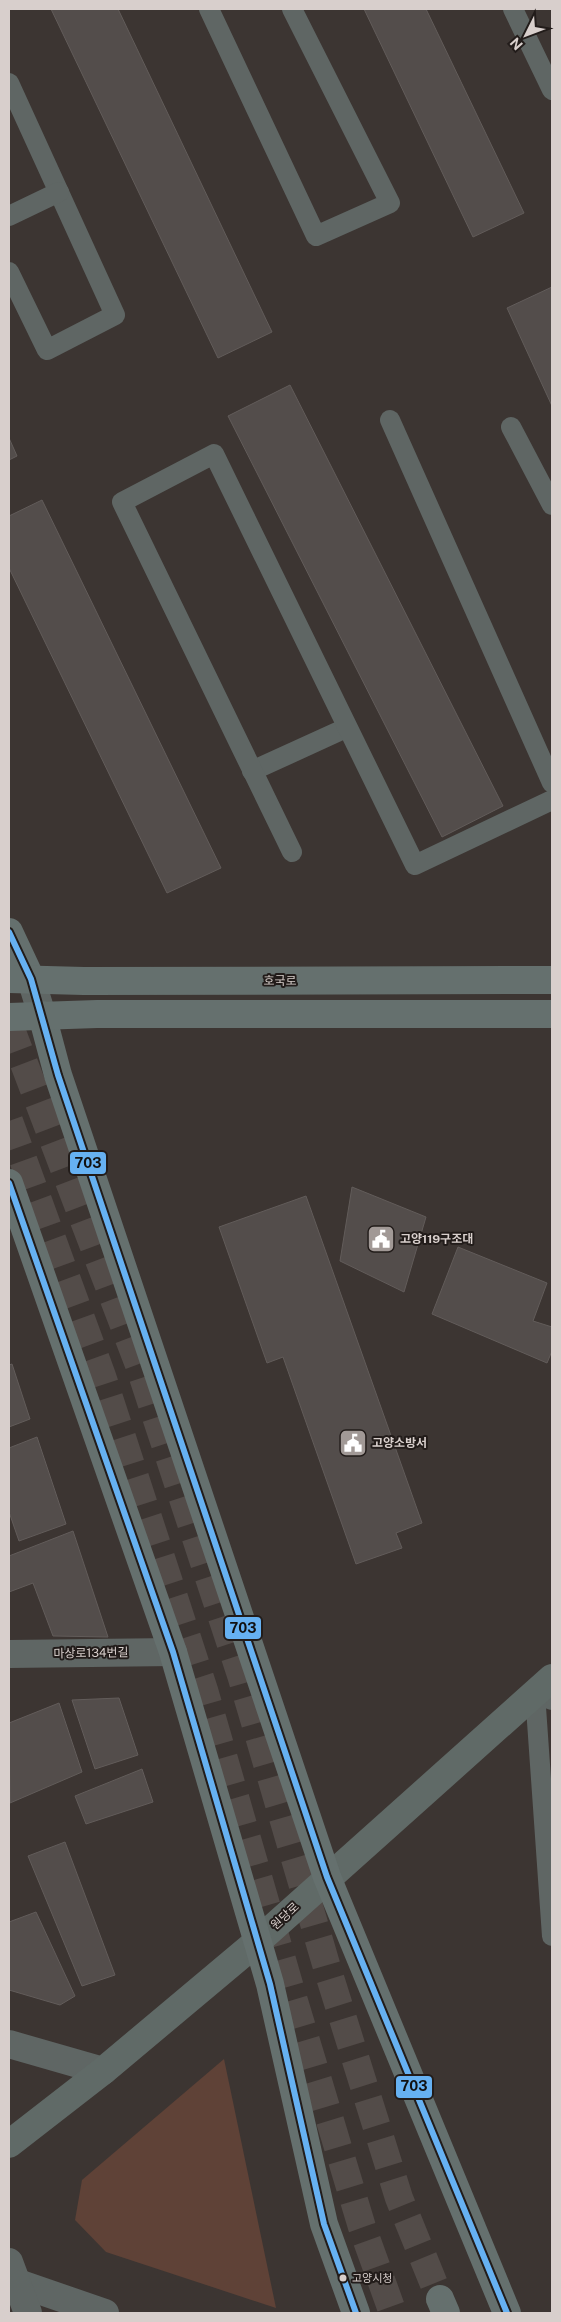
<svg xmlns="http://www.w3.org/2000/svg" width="561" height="2322" viewBox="0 0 561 2322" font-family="'Public Sans','Noto Sans KR',sans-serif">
	<rect width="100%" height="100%" fill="#3c3532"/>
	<polygon fill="#5f4237" points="224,2059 276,2308 106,2252 75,2220 82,2180"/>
	<g fill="#534d4b" stroke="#625c5a">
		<polygon points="51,9 118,9 272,332 218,358"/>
		<polygon points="364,9 426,9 524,213 473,237"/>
		<polygon points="552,287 552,406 507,308"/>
		<polygon points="290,385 503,806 442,837 228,416"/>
		<polygon points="9,438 17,456 9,460"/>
		<polygon points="42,500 221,868 167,893 9,568 9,516"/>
		<polygon points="352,1187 426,1217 404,1292 340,1261"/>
		<polygon points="306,1196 422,1523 396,1533 402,1548 356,1564 283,1357 267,1363 219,1227"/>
		<polygon points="458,1247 547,1283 533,1321 552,1327 552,1351 547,1363 432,1314"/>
		<polygon points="12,1364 30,1419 9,1427 9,1365"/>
		<polygon points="37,1437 66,1524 19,1541 9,1512 9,1448"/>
		<polygon points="73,1531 108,1637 53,1636 33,1583 9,1592 9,1556"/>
		<polygon points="119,1698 138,1755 95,1769 72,1700"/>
		<polygon points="59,1703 82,1772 10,1803 9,1723"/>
		<polygon points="142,1769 153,1802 86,1824 75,1796"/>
		<polygon points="65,1842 115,1975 82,1986 28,1856"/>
		<polygon points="36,1912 75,1996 60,2005 9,1990 9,1922"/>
	</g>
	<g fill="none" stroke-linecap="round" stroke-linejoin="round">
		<g stroke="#534c49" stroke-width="28" stroke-dasharray="28 14" stroke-linecap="butt">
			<polyline points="9,1024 139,1365 241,1675 328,1971 399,2198 440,2299"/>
			<polyline points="9,1121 102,1376 204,1690 291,1991 362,2227 393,2313"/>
		</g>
		<g stroke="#5f6664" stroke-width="20">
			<polyline points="209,9 316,236 390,203 292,9"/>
			<polyline points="513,9 552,90"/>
			<polyline points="9,83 115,315 47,350 9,272"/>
			<polyline points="9,216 59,192"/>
			<polyline points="390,420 552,783"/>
			<polyline points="511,427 552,505"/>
			<polyline points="252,771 346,728"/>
			<polyline points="292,852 122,502 214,454 415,865 552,800"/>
			<polyline points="552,1700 535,1693 552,1936"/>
		</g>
		<g stroke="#5f6664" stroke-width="28">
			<polyline points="9,1654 173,1652"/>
			<polyline points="9,2044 103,2071"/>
			<polyline points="18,2283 105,2313"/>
		</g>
		<g stroke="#5f6664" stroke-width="28">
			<polyline points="31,979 42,1015"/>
			<polyline points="9,2262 28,2313"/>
		</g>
		<polyline stroke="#606a67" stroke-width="28" points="9,2144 103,2071 258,1941 552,1678"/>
		<g stroke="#65706e" stroke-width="28">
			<polyline points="9,932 31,979"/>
			<polyline points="9,979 84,981 552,980"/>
			<polyline points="42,1015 58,1075 327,1877 507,2313"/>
			<polyline points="9,1017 97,1014 552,1014"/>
			<polyline points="9,1183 173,1652 270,1984 324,2224 356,2313"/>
			<polyline points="440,2299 446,2313"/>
		</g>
		<g stroke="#221c1a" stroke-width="10">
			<g id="bus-1">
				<polyline points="9,932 31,979 58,1075 327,1877 507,2313"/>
				<polyline points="9,1183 173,1652 270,1984 324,2224 356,2313"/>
			</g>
		</g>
		<use href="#bus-1" stroke="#66b1f2" stroke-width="6"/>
	</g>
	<defs>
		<g id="civic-square" transform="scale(1.4375)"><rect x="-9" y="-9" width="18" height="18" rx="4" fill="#a19996" stroke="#221c1a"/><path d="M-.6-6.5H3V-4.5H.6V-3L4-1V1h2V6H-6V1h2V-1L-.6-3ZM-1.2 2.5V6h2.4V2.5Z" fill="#fff"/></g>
	</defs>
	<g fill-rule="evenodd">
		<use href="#civic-square" x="381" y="1239"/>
		<use href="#civic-square" x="353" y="1443"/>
	</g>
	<circle fill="#d8cfcc" stroke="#221c1a" stroke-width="2" cx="343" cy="2278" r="4.5"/>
	<g text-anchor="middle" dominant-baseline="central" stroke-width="4" stroke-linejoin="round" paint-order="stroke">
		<g font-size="11" fill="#d8cfcc" stroke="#221c1a" text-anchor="start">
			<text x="352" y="2278">고양시청</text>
		</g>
		<g font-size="12" fill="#d8cfcc" stroke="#221c1a">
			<text x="280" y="981">호국로</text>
			<text transform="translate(91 1653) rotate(-1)">마상로134번길</text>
			<text transform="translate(285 1916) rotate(-43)">원당로</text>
		</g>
		<g font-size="12" font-weight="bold" fill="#d8cfcc" stroke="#221c1a" text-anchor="start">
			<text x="400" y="1239">고양119구조대</text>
			<text x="372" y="1443">고양소방서</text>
		</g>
	</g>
	<g stroke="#221c1a" stroke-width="2">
		<rect x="69" y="1151" width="38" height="24" rx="5" fill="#66b1f2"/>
		<rect x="224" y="1616" width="38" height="24" rx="5" fill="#66b1f2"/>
		<rect x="395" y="2075" width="38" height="24" rx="5" fill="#66b1f2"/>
	</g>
	<g font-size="14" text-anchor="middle" font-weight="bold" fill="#111">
		<text x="88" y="1168">703</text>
		<text x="243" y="1633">703</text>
		<text x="414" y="2091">703</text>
	</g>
	<rect width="561" height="2322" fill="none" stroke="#d8cfcc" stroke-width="20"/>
	<g transform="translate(526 35) rotate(228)" stroke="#221c1a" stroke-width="4" paint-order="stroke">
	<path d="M0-4L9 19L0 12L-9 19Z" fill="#d8cfcc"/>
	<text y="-8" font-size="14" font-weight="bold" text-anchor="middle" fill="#d8cfcc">N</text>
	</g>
</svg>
